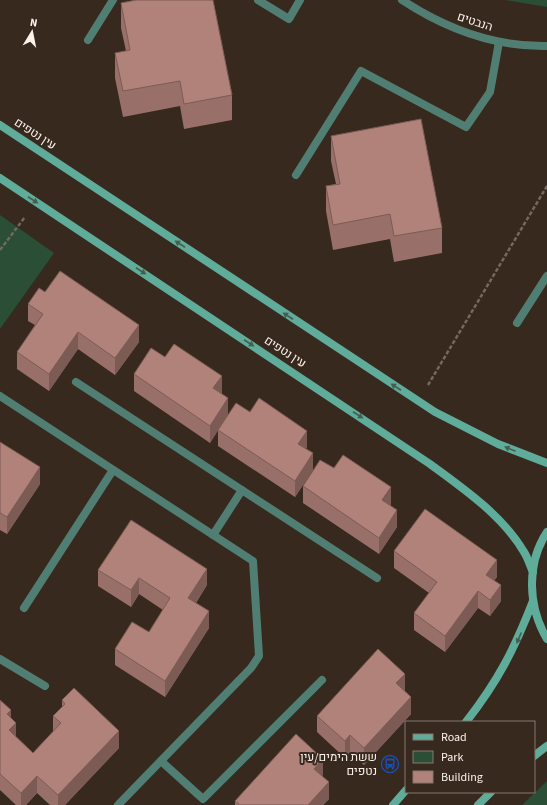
<svg xmlns="http://www.w3.org/2000/svg" width="547" height="805" viewBox="0 0 547 805" font-family="'Source Sans 3',Heebo,sans-serif">
	<rect width="100%" height="100%" fill="#37291e"/>
	<g fill="#2a4e36">
		<polygon points="505,0 547,0 547,7"/>
		<polygon points="0,215 54,253 0,329"/>
		<polygon points="547,781 547,805 522,805"/>
	</g>
	<g fill="none" stroke-linecap="round" stroke-linejoin="round">
		<g stroke="#75685e" stroke-width="2.5" stroke-dasharray="4 2" stroke-linecap="butt">
			<polyline points="0,250 25,217"/>
			<polyline points="428,385 547,186"/>
		</g>
		<g stroke="#507e73" stroke-width="8">
			<polyline points="258,0 289,19 300,0"/>
			<polyline points="88,40 113,0"/>
			<polyline points="296,175 361,71 466,127 490,92 499,42"/>
			<polyline points="517,323 547,276"/>
			<polyline points="76,382 377,578"/>
			<polyline points="0,396 253,561 259,656 251,668 118,805"/>
			<polyline points="213,535 242,490"/>
			<polyline points="24,608 113,470"/>
			<polyline points="0,659 45,686"/>
			<polyline points="161,761 203,799 322,680"/>
		</g>
		<path stroke="#507e73" stroke-width="8" d="M402,0C446,29 494,47 547,46"/>
		<g stroke="#5fac9b" stroke-width="8">
			<polyline points="0,125 435,412 498,444 547,463"/>
			<path d="M0,178L430,464C463,488 503,516 524,552C528,558 530,566 533,572"/>
			<path d="M547,532C526,564 528,607 547,639"/>
			<path d="M466,722C498,681 514,650 533,601"/>
			<polyline points="534,756 547,746"/>
			<polyline points="393,805 406,790"/>
			<polyline points="478,805 491,792"/>
		</g>
	</g>
	<g fill="#987069">
		<polygon points="121,3 232,95 232,120 184,129 180,106 123,117 115,78 115,53 126,51 121,28"/>
		<polygon points="331,136 442,228 442,253 394,262 390,239 333,250 326,211 326,186 336,184 331,161"/>
		<polygon points="45,292 139,342 115,375 78,349 49,391 17,369 17,352 35,325 28,321 28,304"/>
		<polygon points="165,357 222,392 221,394 228,415 250,412 307,447 306,449 313,470 295,497 218,446 218,430 210,443 134,391 134,374"/>
		<polygon points="0,442 40,484 7,534 0,530"/>
		<polygon points="303,486 391,504 390,505 397,527 379,554 303,503"/>
		<polygon points="394,551 497,577 494,580 501,601 490,616 478,608 445,652 414,630 414,613 429,593 394,568"/>
		<polygon points="98,570 207,585 196,603 209,628 165,697 115,665 115,649 149,632 163,610 139,594 131,607 98,586"/>
		<polygon points="404,691 411,714 364,765 350,752 345,758 317,732 317,716"/>
		<polygon points="0,700 11,718 16,737 33,753 53,732 53,716 62,707 62,700 119,748 65,805 50,805 37,793 26,805 16,805 0,790"/>
		<polygon points="323,775 322,776 329,799 323,805 235,805 235,801"/>
	</g>
	<g fill="#7c5b55">
		<polygon points="139,325 139,342 115,375 115,358"/>
		<polygon points="78,332 78,349 49,391 49,374"/>
		<polygon points="222,376 222,392 213,405 213,388"/>
		<polygon points="228,398 228,415 210,443 210,426"/>
		<polygon points="307,431 307,447 298,461 298,444"/>
		<polygon points="313,453 313,470 295,497 295,481"/>
		<polygon points="40,467 40,484 7,534 7,517"/>
		<polygon points="391,487 391,504 382,517 382,500"/>
		<polygon points="397,510 397,527 379,554 379,538"/>
		<polygon points="497,560 497,577 486,592 486,575"/>
		<polygon points="207,569 207,585 188,614 188,598"/>
		<polygon points="139,578 139,594 131,607 131,590"/>
		<polygon points="501,585 501,601 490,616 490,600"/>
		<polygon points="478,591 478,608 445,652 445,636"/>
		<polygon points="209,611 209,628 165,697 165,681"/>
		<polygon points="405,674 405,691 396,700 396,683"/>
		<polygon points="411,697 411,714 364,765 364,748"/>
		<polygon points="11,710 11,726 7,714"/>
		<polygon points="16,723 16,740 9,730"/>
		<polygon points="119,731 119,748 65,805 58,805 58,795"/>
		<polygon points="350,735 350,752 345,758 345,741"/>
		<polygon points="323,759 323,775 314,785 314,769"/>
		<polygon points="37,776 37,793 26,805 21,805 21,793"/>
		<polygon points="329,782 329,799 323,805 308,805"/>
	</g>
	<g fill="#b1827a" stroke="#7c5b55">
		<polygon points="136,0 213,0 232,95 184,104 180,81 123,91 115,53 130,50 121,3"/>
		<polygon points="421,119 442,228 394,236 390,214 333,225 326,186 340,184 331,136"/>
		<polygon points="60,271 139,325 115,358 78,332 49,374 17,352 43,314 28,304 39,288 45,292"/>
		<polygon points="174,344 222,376 213,388 228,398 210,426 134,374 151,348 165,357"/>
		<polygon points="259,398 307,431 298,444 313,453 295,481 218,430 236,403 250,412"/>
		<polygon points="0,442 40,467 7,517 0,513"/>
		<polygon points="343,455 391,487 382,500 397,510 379,538 303,486 320,460 334,468"/>
		<polygon points="425,509 497,560 486,575 501,585 490,600 478,591 445,636 414,613 437,582 394,551"/>
		<polygon points="131,520 207,569 188,598 209,611 165,681 115,649 132,622 149,632 170,598 139,578 131,590 98,570"/>
		<polygon points="378,649 405,674 396,683 411,697 364,748 350,735 345,741 317,716"/>
		<polygon points="74,688 119,731 58,795 37,776 21,793 0,774 0,700 11,710 7,714 16,723 9,730 33,753 61,723 53,716 65,704 62,700"/>
		<polygon points="296,734 323,759 314,769 329,782 308,805 240,805 235,801"/>
	</g>
	<defs><path id="oneway-solid" d="M-6-.8H1V-3.2L6.5 0L1 3.2V.8H-6Z"/></defs>
	<g fill="#475d50">
		<use href="#oneway-solid" transform="translate(33 200) rotate(33)"/>
		<use href="#oneway-solid" transform="translate(180 244) rotate(-147)"/>
		<use href="#oneway-solid" transform="translate(141 271) rotate(33)"/>
		<use href="#oneway-solid" transform="translate(288 316) rotate(-147)"/>
		<use href="#oneway-solid" transform="translate(249 343) rotate(33)"/>
		<use href="#oneway-solid" transform="translate(396 387) rotate(-147)"/>
		<use href="#oneway-solid" transform="translate(358 415) rotate(33)"/>
		<use href="#oneway-solid" transform="translate(510 449) rotate(-158)"/>
		<use href="#oneway-solid" transform="translate(519 638) rotate(113)"/>
	</g>
	<defs>
		<g id="bus-ring" transform="scale(0.9)"><circle r="9.5" fill="#37291e" stroke="#1a4fb4" stroke-width="1.5"/><path d="M-5-6H5V4H4V6H2V4H-2V6H-4V4H-5ZM-3.5-4V0h7V-4ZM-3.5 1.2v1.5H-2V1.2ZM2 1.2v1.5H3.5V1.2Z" fill="#1a4fb4"/></g>
	</defs>
	<g fill-rule="evenodd">
		<use href="#bus-ring" x="390" y="764"/>
	</g>
	<g text-anchor="middle" dominant-baseline="central" stroke-width="4" stroke-linejoin="round" paint-order="stroke">
		<g font-size="12" fill="#fcf2eb" stroke="#37291e">
			<text transform="translate(475 22) rotate(18)">הנבטים</text>
			<text transform="translate(35 134) rotate(33)">עין נטפים</text>
			<text transform="translate(285 352) rotate(33)">עין נטפים</text>
		</g>
		<g font-size="12" fill="#fcf2eb" stroke="#37291e" text-anchor="end">
			<text x="377" y="757">ששת הימים/עין<tspan x="377" dy="14">נטפים</tspan></text>
		</g>
	</g>
	<rect x="405" y="721" width="130" height="72" fill="#37291e" stroke="#867970"/>
	<rect x="413" y="734" width="20" height="6" fill="#5fac9b" stroke="#867970"/>
	<text x="441" y="741" font-size="12" fill="#fcf2eb">Road</text>
	<rect x="413" y="751" width="20" height="12" fill="#2a4e36" stroke="#867970"/>
	<text x="441" y="761" font-size="12" fill="#fcf2eb">Park</text>
	<rect x="413" y="771" width="20" height="12" fill="#b1827a" stroke="#867970"/>
	<text x="441" y="781" font-size="12" fill="#fcf2eb">Building</text>
	<g transform="translate(32 32) rotate(10)" stroke="#37291e" stroke-width="3" paint-order="stroke">
	<path d="M0-3L7 15L0 10L-7 15Z" fill="#fcf2eb"/>
	<text y="-6" font-size="11" font-weight="bold" text-anchor="middle" fill="#fcf2eb">N</text>
	</g>
</svg>
